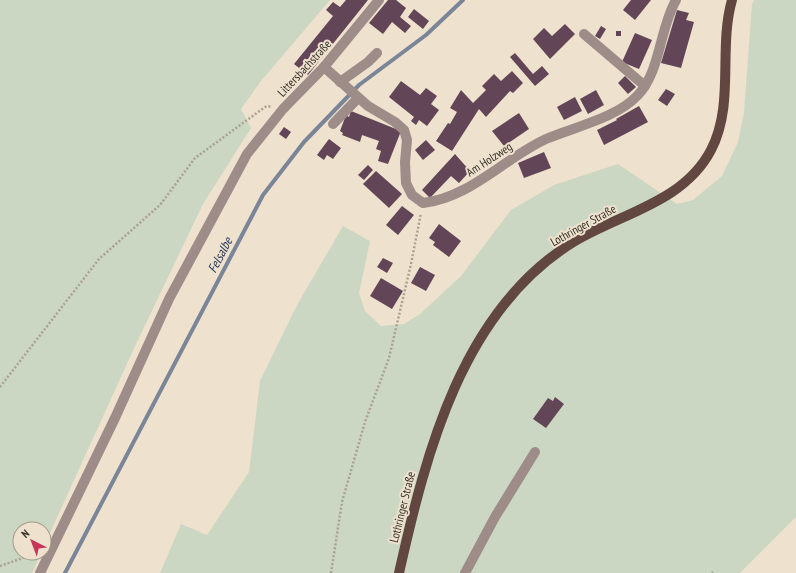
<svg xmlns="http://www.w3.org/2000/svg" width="796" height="573" viewBox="0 0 796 573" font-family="'PT Sans Narrow',sans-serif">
	<rect width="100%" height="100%" fill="#eee1cd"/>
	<g fill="#cbd7c2">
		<polygon points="0,0 330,0 261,81 241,109 251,128 203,204 136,344 44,546 44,529 20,529 20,553 41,553 32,573 0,573"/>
		<polygon points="754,0 796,0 796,517 740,573 160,573 181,524 207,535 249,472 260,381 297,305 343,226 370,241 359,293 365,311 381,326 404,324 420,314 461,276 511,210 554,185 618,164 677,204 693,200 722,176 738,142 744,112 752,4"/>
	</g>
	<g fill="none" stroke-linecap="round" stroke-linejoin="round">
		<polyline stroke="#7a8597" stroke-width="4" points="65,573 263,195 304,142 359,85 426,35 463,0"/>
	</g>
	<g fill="#624658">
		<polygon points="346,0 368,0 308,75 294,64 333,16 326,10 333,2 340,7"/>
		<polygon points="388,0 396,0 406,8 400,17 411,26 405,33 392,22 383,34 369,23"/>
		<polygon points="631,0 651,0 635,20 623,10"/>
		<polygon points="414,9 429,21 423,29 408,17"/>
		<polygon points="677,10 689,13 686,20 694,22 681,68 661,63"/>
		<polygon points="565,24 575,34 550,59 533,39 544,28 552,36"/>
		<polygon points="601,26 606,29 600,39 595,36"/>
		<rect x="616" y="31" width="5" height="5"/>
		<polygon points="635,33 652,40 639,69 622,62"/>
		<polygon points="515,53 533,74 542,66 549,74 535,86 510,57"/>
		<polygon points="512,71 523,83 513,93 510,91 486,117 479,109 452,151 436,141 448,123 450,124 457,112 450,108 461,90 473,103 486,90 482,86 494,74 501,81"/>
		<polygon points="625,76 636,87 628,94 618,83"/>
		<polygon points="401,81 420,95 426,88 437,96 431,104 439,110 427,126 419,120 416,125 411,121 414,117 389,97"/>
		<polygon points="666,89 675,94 667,106 658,100"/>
		<polygon points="596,90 604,105 588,114 580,99"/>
		<polygon points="575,97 582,111 564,120 557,107"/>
		<polygon points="639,106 648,122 604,145 597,130 617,120 616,119"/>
		<polygon points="351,111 401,131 388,164 378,161 381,151 376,149 379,141 362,135 360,142 342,135 343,133 340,131 346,115 349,117"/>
		<polygon points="519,113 529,129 504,146 492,131"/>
		<polygon points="284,127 291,132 286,139 279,134"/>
		<polygon points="329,139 341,148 333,159 327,155 324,160 317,155"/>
		<polygon points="426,140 435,150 423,160 415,150"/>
		<polygon points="544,152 551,168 524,178 518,163"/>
		<polygon points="455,154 470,171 459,183 451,176 430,198 422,190"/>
		<polygon points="368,165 373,170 364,180 358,175"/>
		<polygon points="376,171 402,194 389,208 363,184"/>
		<polygon points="402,206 414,215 398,235 386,225"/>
		<polygon points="439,224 461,241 449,257 433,245 435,242 429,238"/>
		<polygon points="383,258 393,263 387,273 377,267"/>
		<polygon points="420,267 435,275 426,291 411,283"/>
		<polygon points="381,278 403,291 392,309 370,296"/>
		<polygon points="555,397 564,404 546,428 533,419 548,398 553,401"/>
	</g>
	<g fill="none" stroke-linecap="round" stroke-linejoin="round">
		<g stroke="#aaa191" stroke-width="2.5" stroke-dasharray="2 2" stroke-linecap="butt">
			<polyline points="0,387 99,259 160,205 195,158 265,107 272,106"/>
			<polyline points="0,566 37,553"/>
			<polyline points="331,573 342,502 365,422 389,358 411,264 421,213"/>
			<polyline points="712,573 713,572"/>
		</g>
		<g stroke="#9d8c88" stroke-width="10">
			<polyline points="584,34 645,86"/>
			<path d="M324,67L368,106L395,122L404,130L407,140L405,162L406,183L412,195L423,203C471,197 503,159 546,139C574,127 617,118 638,95C661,70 659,30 676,0"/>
			<polyline points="340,82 368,62 377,53"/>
			<polyline points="333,124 358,98"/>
			<polyline points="40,573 115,418 169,299 247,154 283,109 324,67 379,0"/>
			<polyline points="465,573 495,517 535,452"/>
		</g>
		<path stroke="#624640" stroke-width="10" d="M399,573C426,453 462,309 575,241C622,213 684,202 711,150C735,104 718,49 732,0"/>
	</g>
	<g text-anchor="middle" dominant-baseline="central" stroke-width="4" stroke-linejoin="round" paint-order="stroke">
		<g font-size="12" fill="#343028" stroke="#eee1cd">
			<text transform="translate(304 68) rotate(-47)">Littersbachstraße</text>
			<text transform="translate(489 159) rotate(-33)">Am Holzweg</text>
			<text transform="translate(583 225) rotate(-29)">Lothringer Straße</text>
			<text transform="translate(402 507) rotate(-76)">Lothringer Straße</text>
		</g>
		<g font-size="13" font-style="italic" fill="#1a3058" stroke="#eee1cd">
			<text transform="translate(220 255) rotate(-62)">Felsalbe</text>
		</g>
	</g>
	<g transform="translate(32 541) rotate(318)"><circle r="19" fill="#eee1cd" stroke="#a49a8b"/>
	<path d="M0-3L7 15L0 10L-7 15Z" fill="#c6365c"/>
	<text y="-6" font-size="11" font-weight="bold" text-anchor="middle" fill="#343028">N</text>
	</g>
</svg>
